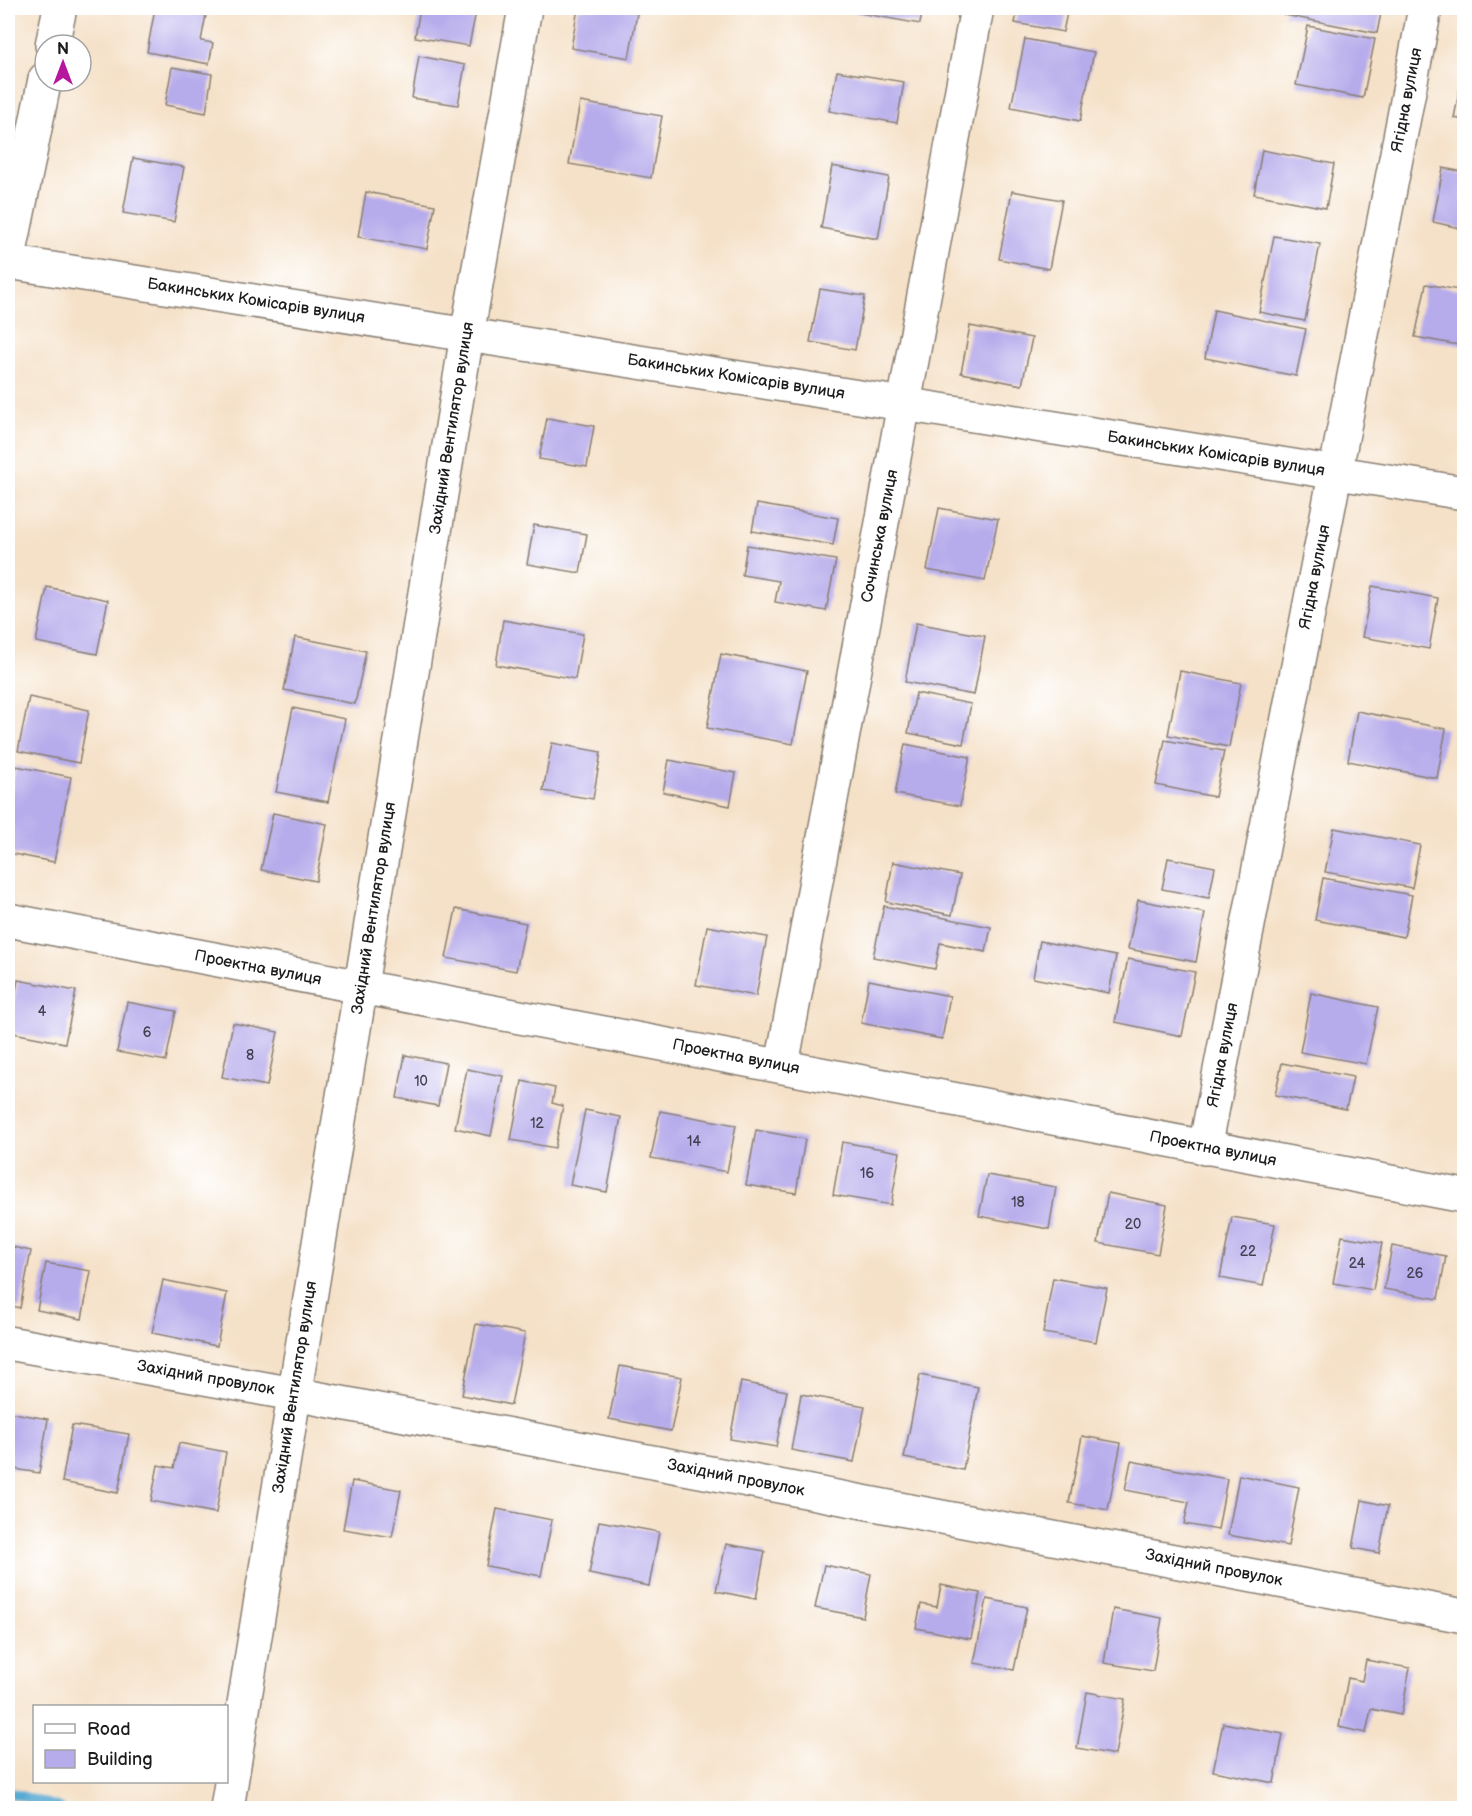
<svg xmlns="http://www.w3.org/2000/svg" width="1472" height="1816" viewBox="0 0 1472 1816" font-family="'Balsamiq Sans',sans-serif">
	<rect width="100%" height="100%" fill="#fff"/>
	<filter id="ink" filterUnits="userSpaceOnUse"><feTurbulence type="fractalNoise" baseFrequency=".0167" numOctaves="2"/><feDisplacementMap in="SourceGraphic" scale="12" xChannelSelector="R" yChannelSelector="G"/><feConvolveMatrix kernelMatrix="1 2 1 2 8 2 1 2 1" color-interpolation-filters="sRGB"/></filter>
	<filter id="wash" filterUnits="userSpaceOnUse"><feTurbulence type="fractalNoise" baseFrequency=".008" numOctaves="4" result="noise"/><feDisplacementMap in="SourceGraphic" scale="24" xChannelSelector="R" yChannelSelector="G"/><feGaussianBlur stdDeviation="1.35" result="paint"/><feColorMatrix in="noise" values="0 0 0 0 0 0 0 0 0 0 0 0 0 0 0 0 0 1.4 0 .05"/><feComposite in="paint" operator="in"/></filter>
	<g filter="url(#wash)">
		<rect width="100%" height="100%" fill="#f5e1c8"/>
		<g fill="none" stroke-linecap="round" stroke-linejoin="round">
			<polyline stroke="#57aad3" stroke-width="10" points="8,1792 60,1808"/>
		</g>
		<g id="blocks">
			<g fill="#b6abeb">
				<polygon points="155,8 206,15 201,41 213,43 209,64 147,52"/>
				<polygon points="420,8 448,8 476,12 469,46 415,37"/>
				<polygon points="578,8 638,8 629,58 571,48"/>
				<polygon points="849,8 923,8 920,24 848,11"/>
				<polygon points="1018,8 1068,8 1063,32 1015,23"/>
				<polygon points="1286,8 1382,8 1377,33 1284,15"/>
				<polygon points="1308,26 1375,39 1363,98 1296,85"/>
				<polygon points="1025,39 1094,52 1080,121 1011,107"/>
				<polygon points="419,56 465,65 458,105 412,98"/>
				<polygon points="172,67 212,74 206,113 165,105"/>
				<polygon points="837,71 904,82 897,123 829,111"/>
				<polygon points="1463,71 1464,71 1464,120 1454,118"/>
				<polygon points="580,102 662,116 651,178 569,164"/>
				<polygon points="1262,150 1334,164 1326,208 1254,194"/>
				<polygon points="133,158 184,167 174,222 123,213"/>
				<polygon points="832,166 889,177 878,239 821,228"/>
				<polygon points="1443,168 1464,172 1464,229 1433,222"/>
				<polygon points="1012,191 1062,200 1049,269 999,259"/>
				<polygon points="366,192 435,205 427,249 358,237"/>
				<polygon points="1274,236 1320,244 1305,321 1259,312"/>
				<polygon points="1426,284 1464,291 1464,346 1415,337"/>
				<polygon points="820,289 865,296 855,350 810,342"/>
				<polygon points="1214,310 1306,329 1296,376 1205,358"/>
				<polygon points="970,326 1032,338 1022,385 961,373"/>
				<polygon points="547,418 594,426 587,467 539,459"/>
				<polygon points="757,504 838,518 833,545 752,531"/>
				<polygon points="939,508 998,519 985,581 927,570"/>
				<polygon points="534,525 587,534 580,573 527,564"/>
				<polygon points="747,545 836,560 826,611 775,602 779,581 742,575"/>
				<polygon points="1372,586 1438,598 1429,649 1362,637"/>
				<polygon points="47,587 108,600 97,654 36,642"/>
				<polygon points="503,620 583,634 575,679 496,665"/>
				<polygon points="916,623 985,636 974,695 905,682"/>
				<polygon points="295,637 366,651 355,704 284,690"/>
				<polygon points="721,654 807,671 793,744 707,728"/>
				<polygon points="1180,671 1241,683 1229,747 1168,735"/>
				<polygon points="916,693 971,704 963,744 908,733"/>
				<polygon points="29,697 89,710 79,763 18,751"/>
				<polygon points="293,708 345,719 328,802 276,792"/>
				<polygon points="1357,711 1446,729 1437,778 1348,761"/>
				<polygon points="1165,740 1224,751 1215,797 1156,785"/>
				<polygon points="552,743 601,752 593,799 543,791"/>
				<polygon points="905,744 970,757 960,806 895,794"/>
				<polygon points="669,760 736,773 730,806 663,792"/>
				<polygon points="16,766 71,777 54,862 8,853 8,806"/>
				<polygon points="273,813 327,824 316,881 261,870"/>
				<polygon points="1334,828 1420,845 1412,888 1325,872"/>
				<polygon points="1168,858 1215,867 1209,898 1162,889"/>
				<polygon points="893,862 960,875 952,915 886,902"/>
				<polygon points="1323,878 1412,895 1404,937 1315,920"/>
				<polygon points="1138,900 1205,913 1196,962 1128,949"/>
				<polygon points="884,906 991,927 986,952 940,943 935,969 873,957"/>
				<polygon points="456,909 526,923 516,971 446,958"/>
				<polygon points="707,926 767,937 756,996 696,985"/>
				<polygon points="1040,941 1116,956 1109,993 1033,978"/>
				<polygon points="1128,959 1195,972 1182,1036 1115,1022"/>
				<polygon points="18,980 76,991 65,1043 8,1032"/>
				<polygon points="869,980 950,996 942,1039 861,1023"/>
				<polygon points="1311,993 1378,1007 1366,1064 1300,1052"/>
				<polygon points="127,1002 176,1011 166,1061 117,1052"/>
				<polygon points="233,1023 278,1032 267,1086 222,1077"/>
				<polygon points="405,1055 446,1063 438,1106 397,1098"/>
				<polygon points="1282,1063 1353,1077 1346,1109 1275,1095"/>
				<polygon points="467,1069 503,1076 491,1136 455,1128"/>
				<polygon points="522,1081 555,1088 552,1103 563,1106 555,1148 511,1140"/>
				<polygon points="585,1110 621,1117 607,1192 570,1185"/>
				<polygon points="660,1111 736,1125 727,1172 651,1158"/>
				<polygon points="756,1130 805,1139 796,1193 746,1185"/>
				<polygon points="842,1142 900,1152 891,1205 833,1195"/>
				<polygon points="987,1175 1056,1187 1049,1229 979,1216"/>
				<polygon points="1108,1193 1167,1205 1158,1254 1098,1243"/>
				<polygon points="1232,1217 1275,1224 1263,1286 1220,1278"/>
				<polygon points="1342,1236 1382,1243 1373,1290 1333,1283"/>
				<polygon points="8,1246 31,1251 20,1308 8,1305"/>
				<polygon points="1392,1246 1446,1256 1438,1299 1384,1289"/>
				<polygon points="46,1263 91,1271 82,1319 37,1310"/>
				<polygon points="1053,1278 1107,1288 1096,1342 1043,1333"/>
				<polygon points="163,1280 227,1293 217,1346 152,1333"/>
				<polygon points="476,1324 525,1333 511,1405 462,1395"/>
				<polygon points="620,1366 682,1377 671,1431 609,1419"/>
				<polygon points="920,1375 978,1387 963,1470 904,1458"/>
				<polygon points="741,1382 787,1391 776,1447 730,1439"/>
				<polygon points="801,1394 865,1406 854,1462 791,1450"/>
				<polygon points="8,1412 48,1419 39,1473 8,1468"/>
				<polygon points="72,1425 129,1434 118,1493 62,1482"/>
				<polygon points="1082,1436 1121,1443 1108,1510 1069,1503"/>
				<polygon points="179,1443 226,1452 216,1513 151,1501 158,1465 174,1468"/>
				<polygon points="1131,1461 1227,1479 1218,1530 1184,1524 1189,1502 1125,1490"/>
				<polygon points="1239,1475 1299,1487 1288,1546 1228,1535"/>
				<polygon points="352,1481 401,1490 392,1537 343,1529"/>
				<polygon points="1362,1500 1388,1506 1379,1553 1353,1548"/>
				<polygon points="497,1509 552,1520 541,1576 486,1566"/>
				<polygon points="599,1521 659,1532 649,1586 589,1574"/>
				<polygon points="726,1544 765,1551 756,1599 716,1591"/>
				<polygon points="824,1565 871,1574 863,1617 815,1608"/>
				<polygon points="941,1585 980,1593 971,1639 916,1628 921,1604 937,1607"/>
				<polygon points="987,1599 1027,1607 1014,1670 974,1663"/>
				<polygon points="1113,1609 1162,1618 1153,1671 1104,1663"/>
				<polygon points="1366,1660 1410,1668 1401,1715 1371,1709 1366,1733 1339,1727 1348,1678 1362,1681"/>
				<polygon points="1087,1692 1125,1699 1115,1755 1077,1748"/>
				<polygon points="1463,1704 1464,1704 1464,1728 1459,1727"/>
				<polygon points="1223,1723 1283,1734 1274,1783 1213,1771"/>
			</g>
		</g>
	</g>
	<g filter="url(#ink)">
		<use href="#blocks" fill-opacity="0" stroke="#887e72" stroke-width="1.5"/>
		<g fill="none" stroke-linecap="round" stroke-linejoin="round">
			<g stroke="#887e72" stroke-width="36">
				<g id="minor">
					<polyline points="52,45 60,8"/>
					<polyline points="45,79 8,262 1464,493"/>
					<polyline points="8,920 1464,1196"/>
					<polyline points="782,1065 977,8"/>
					<polyline points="1205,1148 1425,8"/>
					<polyline points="8,1343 294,1394 1464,1616"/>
					<polyline points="227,1808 467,335 525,8"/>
				</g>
			</g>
			<use href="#minor" stroke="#fff" stroke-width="33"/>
		</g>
	</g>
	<g text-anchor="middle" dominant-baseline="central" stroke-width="4.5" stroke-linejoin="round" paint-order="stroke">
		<g font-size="14" fill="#424050">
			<text x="42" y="1011">4</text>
			<text x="147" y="1032">6</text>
			<text x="250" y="1055">8</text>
			<text x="421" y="1081">10</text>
			<text x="537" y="1123">12</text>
			<text x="694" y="1141">14</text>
			<text x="867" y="1173">16</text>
			<text x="1018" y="1202">18</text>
			<text x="1133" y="1224">20</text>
			<text x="1248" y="1251">22</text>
			<text x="1357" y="1263">24</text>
			<text x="1415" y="1273">26</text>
		</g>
		<g font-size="16" fill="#1c1c1c" stroke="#fff">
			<text transform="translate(1407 100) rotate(-79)">Ягідна вулиця</text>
			<text transform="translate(256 301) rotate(9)">Бакинських Комісарів вулиця</text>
			<text transform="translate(736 377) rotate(9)">Бакинських Комісарів вулиця</text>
			<text transform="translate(452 428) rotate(-81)">Західний Вентилятор вулиця</text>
			<text transform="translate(1216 454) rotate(9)">Бакинських Комісарів вулиця</text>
			<text transform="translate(880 536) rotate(-79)">Сочинська вулиця</text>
			<text transform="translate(1315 577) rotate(-79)">Ягідна вулиця</text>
			<text transform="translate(374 908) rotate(-81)">Західний Вентилятор вулиця</text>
			<text transform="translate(258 968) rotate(11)">Проектна вулиця</text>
			<text transform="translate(1223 1055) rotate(-79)">Ягідна вулиця</text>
			<text transform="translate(736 1057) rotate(11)">Проектна вулиця</text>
			<text transform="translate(1213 1149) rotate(11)">Проектна вулиця</text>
			<text transform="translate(206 1378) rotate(10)">Західний провулок</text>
			<text transform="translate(295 1387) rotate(-81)">Західний Вентилятор вулиця</text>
			<text transform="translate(736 1478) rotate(11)">Західний провулок</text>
			<text transform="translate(1214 1568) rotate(11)">Західний провулок</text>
		</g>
	</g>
	<rect width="1472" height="1816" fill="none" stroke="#fff" stroke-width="30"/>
	<rect x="33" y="1705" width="195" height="78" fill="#ffffff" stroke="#a4a4a4" stroke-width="1.5"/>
	<rect x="45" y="1724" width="30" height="9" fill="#ffffff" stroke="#a4a4a4" stroke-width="1.5"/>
	<text x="87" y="1735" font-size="18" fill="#1c1c1c">Road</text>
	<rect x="45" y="1750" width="30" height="18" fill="#b6abeb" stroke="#a4a4a4" stroke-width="1.5"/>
	<text x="87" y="1765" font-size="18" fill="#1c1c1c">Building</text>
	<g transform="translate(63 63)"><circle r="28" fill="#ffffff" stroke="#a4a4a4" stroke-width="1.5"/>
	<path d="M0-4.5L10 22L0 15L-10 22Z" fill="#b5179e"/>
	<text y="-9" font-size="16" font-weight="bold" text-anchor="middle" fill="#1c1c1c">N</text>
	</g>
</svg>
